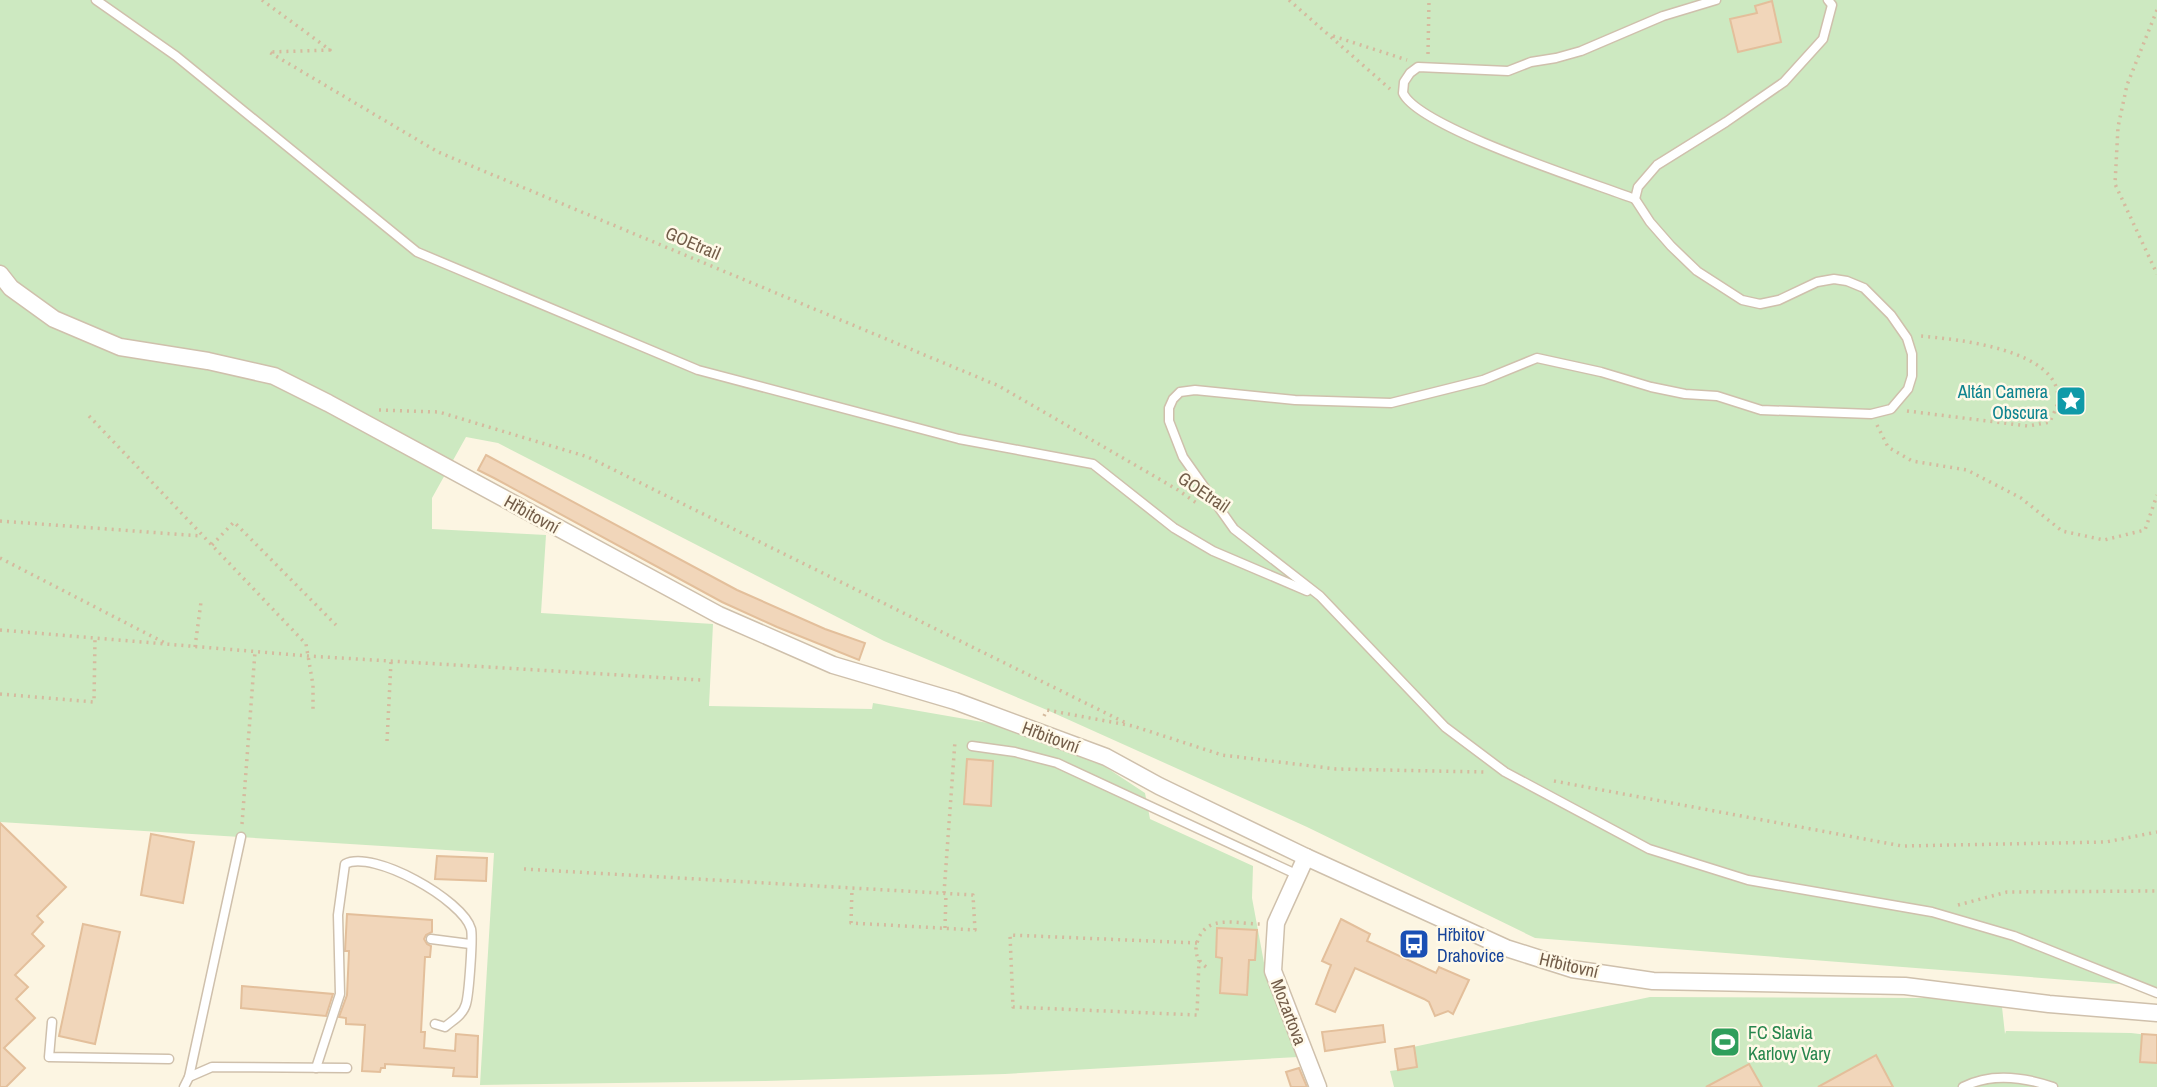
<svg xmlns="http://www.w3.org/2000/svg" width="2157" height="1087" viewBox="0 0 2157 1087" font-family="'Archivo Narrow',sans-serif">
	<rect width="100%" height="100%" fill="#fcf5e2"/>
	<g fill="#cde9c1">
		<polygon points="0,0 2157,0 2157,987 1535,938 1307,827 1047,710 884,641 498,443 466,437 432,498 432,529 546,535 541,613 713,624 709,706 872,709 873,703 994,724 1104,766 1145,793 1150,819 1253,866 1252,898 1267,979 1298,1057 1005,1074 765,1081 480,1085 494,853 0,822"/>
		<polygon points="1650,997 1930,998 2002,1007 2005,1034 2006,1031 2131,1033 2157,1036 2157,1087 1394,1087 1390,1071 1417,1067 1413,1047"/>
	</g>
	<g fill="#f1d6ba" stroke="#e3bf9b" stroke-width="2">
		<polygon points="1772,1 1781,42 1738,52 1730,19 1757,13 1755,6"/>
		<polygon points="486,455 737,590 825,629 865,643 859,660 777,627 722,602 494,478 478,470"/>
		<polygon points="967,759 993,761 991,806 964,804"/>
		<polygon points="0,823 66,887 37,916 43,922 32,934 44,946 15,975 28,987 16,999 35,1018 4,1048 25,1068 6,1087 0,1087"/>
		<polygon points="151,834 194,842 183,903 141,895"/>
		<polygon points="437,856 487,858 486,881 435,879"/>
		<polygon points="347,914 432,920 432,932 426,935 424,939 427,944 431,946 430,957 425,957 421,1032 425,1032 424,1048 455,1051 456,1034 478,1036 477,1077 453,1076 454,1068 385,1064 385,1068 381,1068 380,1072 362,1071 365,1025 346,1024 346,1018 339,1017 347,995 349,951 345,951"/>
		<polygon points="1341,919 1370,934 1367,941 1436,973 1439,967 1469,980 1453,1014 1448,1011 1435,1016 1429,1002 1424,999 1355,968 1335,1012 1316,1004 1331,965 1322,961"/>
		<polygon points="83,924 120,932 95,1044 59,1036"/>
		<polygon points="1217,928 1257,930 1255,960 1249,960 1247,995 1220,993 1222,958 1216,957"/>
		<polygon points="242,986 333,994 326,1016 241,1008"/>
		<polygon points="1383,1025 1385,1042 1325,1051 1322,1032"/>
		<polygon points="2142,1034 2157,1035 2157,1063 2140,1062"/>
		<polygon points="1414,1046 1417,1067 1398,1070 1395,1049"/>
		<polygon points="1876,1055 1893,1087 1818,1087"/>
		<polygon points="1749,1064 1762,1087 1706,1087"/>
		<polygon points="1299,1068 1307,1087 1291,1087 1286,1072"/>
	</g>
	<g fill="none" stroke-linecap="round" stroke-linejoin="round">
		<g stroke="#cfc0ac" stroke-width="11">
			<g id="lane">
				<polyline points="96,0 176,56 417,252 698,370 959,439 1093,464 1174,528 1213,551 1307,591"/>
				<polyline points="1828,0 1832,5 1823,39 1784,82 1726,122 1657,165 1638,187 1635,199 1650,222 1671,246 1697,271 1742,300 1760,304 1779,300 1817,282 1834,279 1847,281 1864,288 1891,315 1907,338 1912,354 1912,376 1908,389 1891,409 1871,414 1761,410 1717,396 1685,394 1651,387 1601,372 1537,358 1483,380 1391,403 1295,400 1195,390 1180,392 1173,399 1169,408 1169,421 1183,457 1234,529 1320,596 1445,727 1505,772 1649,849 1748,880 1932,912 2014,936 2157,993"/>
				<path d="M1635,199C1593,183 1419,128 1403,93L1404,82L1410,73L1418,67L1508,71L1531,62L1556,58L1581,51L1663,16L1716,0"/>
				<polyline points="972,746 1015,752 1057,763 1298,875"/>
				<polyline points="431,939 470,944"/>
				<polyline points="52,1022 49,1057 169,1059"/>
				<path d="M316,1068L340,994L338,915L345,864C373,849 463,900 471,929C473,937 469,994 466,1004C463,1015 453,1020 445,1027L435,1024"/>
				<polyline points="189,1077 241,837"/>
				<polyline points="184,1087 189,1077 212,1067 347,1068"/>
				<path d="M1963,1087C1992,1072 2024,1077 2053,1087"/>
			</g>
		</g>
		<g stroke="#cfc0ac" stroke-width="19">
			<g id="street">
				<polyline points="0,274 11,288 54,319 120,347 208,361 274,376 328,403 719,615 833,665 955,701 1106,757 1159,786 1306,857 1506,948 1572,969 1653,981 1905,986 2049,1004 2157,1013"/>
				<polyline points="1306,857 1276,923 1273,971 1318,1087"/>
			</g>
		</g>
		<g stroke="#d5ba9e" stroke-width="3.5" stroke-dasharray="2 5" stroke-linecap="butt">
			<polyline points="262,0 330,50 269,52 438,152 999,386 1178,490 1198,504"/>
			<polyline points="1289,0 1390,89"/>
			<polyline points="2157,10 2127,85 2118,127 2115,184 2157,274"/>
			<polyline points="1333,36 1407,60"/>
			<polyline points="1428,54 1429,0"/>
			<polyline points="379,410 439,412 588,457 1128,724"/>
			<path d="M1907,411L2028,426L2050,422C2052,416 2057,408 2058,401C2062,349 1955,339 1920,336"/>
			<polyline points="89,416 306,644 313,685 313,709"/>
			<polyline points="1877,425 1888,447 1912,461 1967,470 2021,498 2062,531 2104,540 2145,530 2157,495"/>
			<polyline points="0,521 201,536"/>
			<polyline points="212,545 234,522 336,625"/>
			<polyline points="0,558 165,643"/>
			<polyline points="0,630 308,656 701,680"/>
			<polyline points="195,647 201,602"/>
			<polyline points="0,694 94,702 95,638"/>
			<polyline points="1044,716 1047,710 1133,726 1222,755 1336,769 1484,772"/>
			<polyline points="387,741 391,662"/>
			<polyline points="1554,781 1902,846 2106,842 2157,832"/>
			<polyline points="242,824 255,652"/>
			<polyline points="524,869 973,895 975,930 851,923 852,888"/>
			<polyline points="944,893 955,741"/>
			<polyline points="1958,905 2007,892 2157,891"/>
			<polyline points="945,928 946,893"/>
			<polyline points="1197,943 1010,935 1013,1007 1197,1015 1199,960"/>
			<path d="M1206,967C1198,961 1194,953 1197,943C1205,913 1237,924 1260,924"/>
		</g>
		<use href="#lane" stroke="#fff" stroke-width="8"/>
		<use href="#street" stroke="#fff" stroke-width="16"/>
	</g>
	<defs>
		<g id="sight-square" transform="scale(1.575)"><rect x="-9" y="-9" width="18" height="18" rx="4" fill="#0f9aa8" stroke="#fff9e8"/><path d="M0-6L1.8-2.2L6-1.7L2.9 1.2L3.7 5.4L0 3.3L-3.7 5.4L-2.9 1.2L-6-1.7L-1.8-2.2Z" fill="#fff"/></g>
		<g id="bus-square" transform="scale(1.575)"><rect x="-9" y="-9" width="18" height="18" rx="4" fill="#1a4fb4" stroke="#fff9e8"/><path d="M-5-6H5V4H4V6H2V4H-2V6H-4V4H-5ZM-3.5-4V0h7V-4ZM-3.5 1.2v1.5H-2V1.2ZM2 1.2v1.5H3.5V1.2Z" fill="#fff"/></g>
		<g id="stadium-square" transform="scale(1.575)"><rect x="-9" y="-9" width="18" height="18" rx="4" fill="#2e9e5b" stroke="#fff9e8"/><path d="M0-5a6.5 5 0 1 0 0 10a6.5 5 0 1 0 0-10ZM-3.5-1.8h7v3.6h-7Z" fill="#fff"/></g>
	</defs>
	<g fill-rule="evenodd">
		<use href="#sight-square" x="2071" y="401"/>
		<use href="#bus-square" x="1414" y="944"/>
		<use href="#stadium-square" x="1725" y="1042"/>
	</g>
	<g text-anchor="middle" dominant-baseline="central" stroke-width="5" stroke-linejoin="round" paint-order="stroke">
		<g font-size="18" fill="#735d49" stroke="#fff9e8">
			<text transform="translate(693 243) rotate(23)">GOEtrail</text>
			<text transform="translate(1204 492) rotate(34)">GOEtrail</text>
			<text transform="translate(532 514) rotate(29)">Hřbitovní</text>
			<text transform="translate(1051 737) rotate(20)">Hřbitovní</text>
			<text transform="translate(1569 965) rotate(13)">Hřbitovní</text>
			<text transform="translate(1289 1012) rotate(69)">Mozartova</text>
		</g>
		<g font-size="18" fill="#0d838f" stroke="#fff9e8" text-anchor="end">
			<text x="2048" y="391">Altán Camera<tspan x="2048" dy="21">Obscura</tspan></text>
		</g>
		<g font-size="18" fill="#164399" stroke="#fff9e8" text-anchor="start">
			<text x="1437" y="934">Hřbitov<tspan x="1437" dy="21">Drahovice</tspan></text>
		</g>
		<g font-size="18" fill="#27864d" stroke="#fff9e8" text-anchor="start">
			<text x="1748" y="1032">FC Slavia<tspan x="1748" dy="21">Karlovy Vary</tspan></text>
		</g>
	</g>
</svg>
